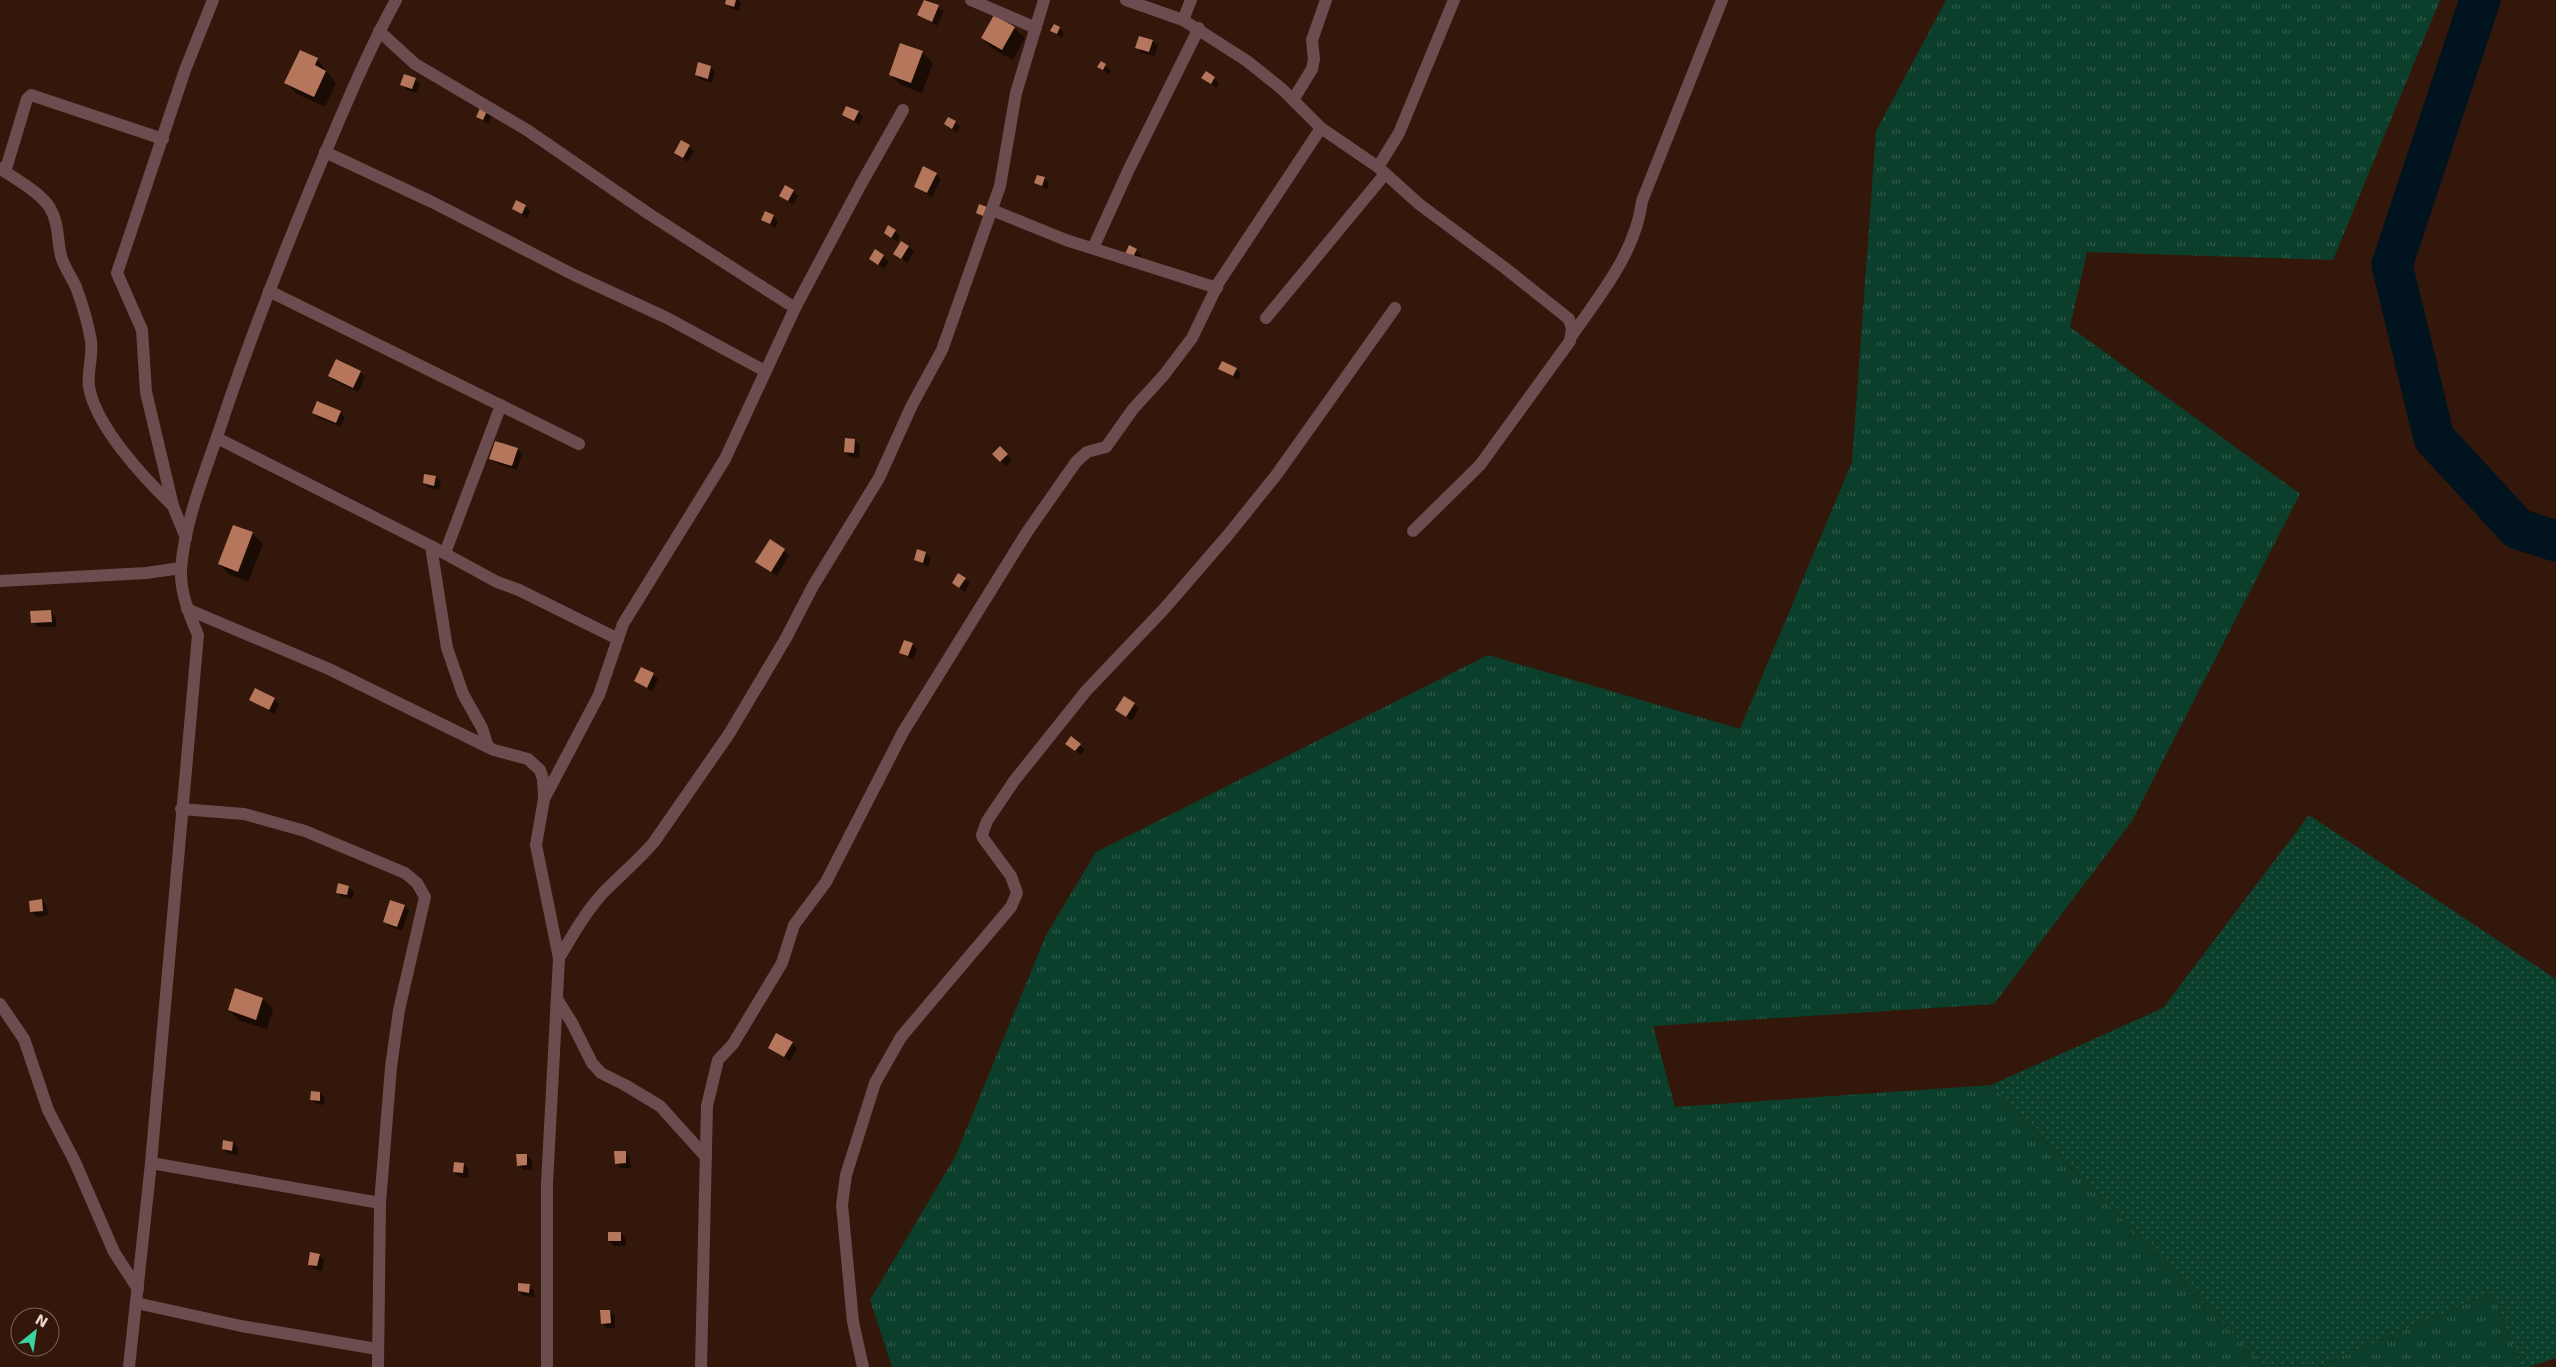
<svg xmlns="http://www.w3.org/2000/svg" width="2556" height="1367" viewBox="0 0 2556 1367" font-family="'DejaVu Sans',sans-serif">
	<defs>
		<pattern id="grass-tufts" width="24" height="20" patternUnits="userSpaceOnUse" patternTransform="scale(1.25)"><rect width="24" height="20" fill="#0c3f2b"/><path d="M3 7l-1-3M5 7V3M7 7l1-3M15 17l-1-3M17 17v-4M19 17l1-3" fill="none" stroke="#2f5a49"/></pattern>
		<pattern id="park-dots" width="8" height="8" patternUnits="userSpaceOnUse" patternTransform="scale(1.25)"><rect width="8" height="8" fill="#0c3f2b"/><path d="M2 2h.1M6 6h.1" fill="none" stroke="#2f5a49" stroke-width="1.8" stroke-linecap="round"/></pattern>
	</defs>
	<rect width="100%" height="100%" fill="#32170a"/>
	<g fill="url(#grass-tufts)">
		<polygon points="1946,0 2440,0 2333,260 2087,252 2070,327 2300,494 2132,821 1994,1004 1653,1026 1675,1107 1991,1085 2266,1367 892,1367 870,1300 955,1157 1046,935 1096,852 1488,655 1740,729 1852,462 1876,131"/>
		<polygon points="2492,1293 2521,1367 2316,1367"/>
	</g>
	<polygon fill="url(#park-dots)" points="2309,815 2556,979 2556,1358 2529,1367 2521,1367 2492,1293 2316,1367 2266,1367 1991,1085 2163,1008"/>
	<g fill="#0007">
		<polygon points="728,0 738,0 741,3 739,11 732,9 727,4"/>
		<polygon points="925,0 944,11 937,26 919,15"/>
		<polygon points="1014,28 1025,38 1013,60 993,49 982,38"/>
		<polygon points="1059,28 1064,33 1062,38 1052,31"/>
		<polygon points="1139,37 1153,41 1158,46 1154,56 1142,53 1137,48"/>
		<polygon points="922,52 933,63 922,93 901,85 890,75"/>
		<polygon points="317,59 336,83 325,107 297,94 286,83"/>
		<polygon points="1101,63 1111,70 1108,74 1099,67"/>
		<polygon points="710,67 715,72 712,83 701,80 696,75"/>
		<polygon points="1203,77 1214,78 1219,83 1216,88"/>
		<polygon points="415,79 420,84 417,93 407,90 402,85"/>
		<polygon points="482,107 492,115 488,124 478,117"/>
		<polygon points="858,112 863,117 859,125 843,115"/>
		<polygon points="955,122 960,127 957,133 946,124"/>
		<polygon points="689,146 694,151 688,162 676,153"/>
		<polygon points="936,174 941,179 932,197 915,187"/>
		<polygon points="1044,178 1049,183 1047,190 1036,183"/>
		<polygon points="793,191 798,196 793,205 780,196"/>
		<polygon points="525,206 530,211 527,218 513,209"/>
		<polygon points="773,216 778,221 775,228 762,219"/>
		<polygon points="895,231 900,236 897,242 885,233"/>
		<polygon points="909,247 914,252 907,263 895,254"/>
		<polygon points="1136,250 1141,255 1138,261 1132,259"/>
		<polygon points="876,251 889,261 884,269 871,259"/>
		<polygon points="1220,368 1236,369 1241,374 1238,380"/>
		<polygon points="360,372 365,377 358,392 334,381 329,376"/>
		<polygon points="340,412 345,417 341,427 319,418 314,413"/>
		<polygon points="855,440 860,445 859,458 850,457 845,452"/>
		<polygon points="1000,448 1012,460 1006,466 994,454"/>
		<polygon points="517,449 522,454 517,470 496,463 491,458"/>
		<polygon points="425,475 436,477 441,482 439,490 429,488 424,483"/>
		<polygon points="252,533 263,544 248,582 230,575 219,564"/>
		<polygon points="770,541 789,555 777,576 757,562"/>
		<polygon points="926,553 931,558 928,567 915,559"/>
		<polygon points="965,579 970,583 965,592 953,583"/>
		<polygon points="51,612 56,617 56,627 37,627 32,622"/>
		<polygon points="912,644 917,649 913,660 900,652"/>
		<polygon points="653,674 658,679 652,692 635,680"/>
		<polygon points="274,699 279,704 274,714 251,700"/>
		<polygon points="1134,704 1139,709 1131,721 1117,710"/>
		<polygon points="1072,738 1085,750 1081,755 1067,744"/>
		<polygon points="349,887 354,892 352,899 342,897 337,892"/>
		<polygon points="42,901 47,906 48,915 37,917 32,912"/>
		<polygon points="404,906 409,911 402,931 389,926 384,921"/>
		<polygon points="263,999 273,1009 267,1029 240,1021 229,1010"/>
		<polygon points="792,1043 797,1048 790,1061 770,1048"/>
		<polygon points="320,1093 325,1098 324,1105 317,1104 311,1099"/>
		<polygon points="233,1143 238,1148 237,1155 228,1154 223,1149"/>
		<polygon points="625,1152 630,1157 631,1168 621,1168 616,1163"/>
		<polygon points="527,1155 532,1160 532,1170 523,1170 518,1165"/>
		<polygon points="464,1164 469,1169 468,1178 459,1177 454,1172"/>
		<polygon points="621,1233 626,1238 626,1246 614,1246 609,1241"/>
		<polygon points="319,1255 324,1260 322,1271 314,1269 309,1264"/>
		<polygon points="529,1286 534,1291 534,1297 524,1296 519,1291"/>
		<polygon points="610,1311 615,1316 615,1328 607,1328 602,1323"/>
	</g>
	<g fill="none" stroke-linecap="round" stroke-linejoin="round">
		<polyline stroke="#01131e" stroke-width="41" points="2480,0 2392,265 2434,438 2518,529 2556,541"/>
	</g>
	<g fill="#b5765b">
		<polygon points="726,0 736,0 734,7 725,4"/>
		<polygon points="924,0 939,5 932,22 917,15"/>
		<polygon points="994,15 1015,27 1002,50 981,38"/>
		<polygon points="1054,24 1060,27 1057,34 1050,31"/>
		<polygon points="1139,36 1153,40 1149,52 1135,48"/>
		<polygon points="900,43 923,51 911,83 889,75"/>
		<polygon points="300,50 318,58 315,65 326,71 314,97 284,83"/>
		<polygon points="1101,61 1106,64 1103,70 1097,67"/>
		<polygon points="698,62 711,66 708,79 695,75"/>
		<polygon points="1206,71 1215,77 1211,84 1201,78"/>
		<polygon points="404,74 416,78 412,89 400,85"/>
		<polygon points="481,106 488,109 483,120 476,117"/>
		<polygon points="846,106 859,111 854,121 842,115"/>
		<polygon points="948,117 956,121 952,129 944,124"/>
		<polygon points="681,140 690,145 683,158 674,153"/>
		<polygon points="923,166 937,173 927,193 914,187"/>
		<polygon points="1037,175 1045,177 1042,186 1034,183"/>
		<polygon points="785,185 794,190 788,201 779,196"/>
		<polygon points="516,200 526,205 522,214 512,209"/>
		<polygon points="979,204 987,207 983,216 976,213"/>
		<polygon points="765,211 774,215 770,224 761,220"/>
		<polygon points="888,225 896,230 891,238 884,233"/>
		<polygon points="901,241 909,246 901,259 893,254"/>
		<polygon points="1129,245 1137,249 1133,257 1125,254"/>
		<polygon points="875,249 884,255 878,265 869,259"/>
		<polygon points="336,359 361,371 353,388 328,376"/>
		<polygon points="1222,361 1237,368 1233,376 1218,369"/>
		<polygon points="317,401 341,411 336,423 312,413"/>
		<polygon points="845,438 855,439 854,453 844,452"/>
		<polygon points="495,441 518,448 512,466 489,459"/>
		<polygon points="1000,446 1008,454 1000,462 992,454"/>
		<polygon points="424,474 436,476 434,486 423,483"/>
		<polygon points="233,525 253,532 238,572 218,564"/>
		<polygon points="770,539 785,549 771,572 755,562"/>
		<polygon points="917,549 926,552 923,563 914,560"/>
		<polygon points="958,573 966,578 959,588 952,583"/>
		<polygon points="51,610 52,622 31,623 30,611"/>
		<polygon points="904,640 913,643 908,656 899,653"/>
		<polygon points="641,667 654,673 647,688 634,681"/>
		<polygon points="255,688 275,698 269,710 249,700"/>
		<polygon points="1124,696 1135,703 1126,717 1115,710"/>
		<polygon points="1071,736 1081,744 1075,751 1065,744"/>
		<polygon points="338,883 349,886 347,895 336,893"/>
		<polygon points="42,899 43,911 30,912 29,901"/>
		<polygon points="390,900 405,905 397,927 383,922"/>
		<polygon points="235,988 263,998 256,1020 228,1010"/>
		<polygon points="776,1033 793,1042 784,1057 768,1048"/>
		<polygon points="311,1091 320,1092 320,1101 310,1100"/>
		<polygon points="223,1140 233,1142 232,1151 222,1149"/>
		<polygon points="614,1151 626,1151 626,1163 615,1164"/>
		<polygon points="516,1154 527,1154 527,1165 517,1166"/>
		<polygon points="454,1162 464,1163 463,1173 453,1172"/>
		<rect x="608" y="1232" width="13" height="9"/>
		<polygon points="310,1252 320,1254 317,1266 308,1265"/>
		<polygon points="518,1283 530,1284 529,1293 518,1291"/>
		<polygon points="600,1310 610,1310 611,1323 601,1324"/>
	</g>
	<g fill="none" stroke-linecap="round" stroke-linejoin="round">
		<g stroke="#6b4d50" stroke-width="12">
			<polyline points="971,0 1036,28"/>
			<polyline points="1126,0 1183,20 1247,61 1282,89 1321,128 1378,167 1419,204 1505,268 1569,319 1572,329 1570,341 1480,465 1413,531"/>
			<polyline points="1183,20 1191,0"/>
			<polyline points="379,31 415,64 527,130 649,214 795,308"/>
			<polyline points="1293,100 1312,69 1314,59 1312,40 1326,0"/>
			<polyline points="325,152 432,202 574,275 667,318 765,371"/>
			<polyline points="1378,167 1399,133 1454,0"/>
			<path d="M0,168C16,180 39,191 50,208C59,223 57,240 61,256C64,267 71,276 76,287C82,303 88,323 91,341C93,357 87,372 89,387C96,427 145,479 173,506"/>
			<polyline points="5,172 27,99 31,95 163,139"/>
			<polyline points="992,210 1066,240 1217,288"/>
			<polyline points="1093,248 1129,169 1199,28"/>
			<polyline points="269,291 579,444"/>
			<polyline points="1266,318 1385,174"/>
			<path d="M1573,334C1601,294 1636,251 1642,201L1722,0"/>
			<polyline points="217,438 431,546 447,648 463,694 482,728 488,747"/>
			<polyline points="186,538 173,506 146,392 142,330 117,273 185,70 213,0"/>
			<polyline points="431,546 497,582 519,590 618,639"/>
			<polyline points="445,553 501,405"/>
			<polyline points="0,581 146,573 181,568"/>
			<polyline points="187,609 329,669 494,750 528,759 540,770 543,779 544,799 536,845 559,958 547,1184 547,1367"/>
			<polyline points="544,799 599,695 623,624 725,459 795,308 860,186 903,110"/>
			<polyline points="181,809 244,814 305,831 405,873 417,883 425,897 399,1010 391,1067 380,1203 378,1367"/>
			<path d="M559,958C572,936 585,913 602,894C619,876 638,861 654,842L729,734L786,638L813,586L879,478L912,405L942,350L1000,186L1016,93L1044,0"/>
			<polyline points="557,999 572,1023 592,1063 601,1073 625,1085 660,1106 706,1157"/>
			<polyline points="0,1004 24,1039 48,1110 75,1162 114,1252 138,1289"/>
			<polyline points="151,1163 380,1203"/>
			<polyline points="136,1303 241,1326 377,1349"/>
			<path d="M129,1367L151,1163L198,635C189,614 180,592 181,569C185,517 208,466 224,416C254,327 289,239 326,151C348,100 369,49 396,0"/>
			<polyline points="701,1367 707,1106 718,1060 733,1044 782,963 794,925 826,882 903,732 1027,532 1076,462 1087,452 1106,447 1133,409 1164,375 1192,338 1219,282 1321,128"/>
			<polyline points="863,1367 853,1322 842,1205 846,1175 875,1083 901,1037 1011,907 1017,893 1011,876 983,838 982,835 987,821 1014,781 1086,691 1164,609 1228,535 1277,474 1395,308"/>
		</g>
	</g>
	<g transform="translate(35 1332) rotate(30)"><circle r="24" fill="#32170a" stroke="#7b6358"/>
	<path d="M0-4L9 19L0 12L-9 19Z" fill="#3bd4a4"/>
	<text y="-8" font-size="14" font-weight="bold" text-anchor="middle" fill="#e8d4cc">N</text>
	</g>
</svg>
